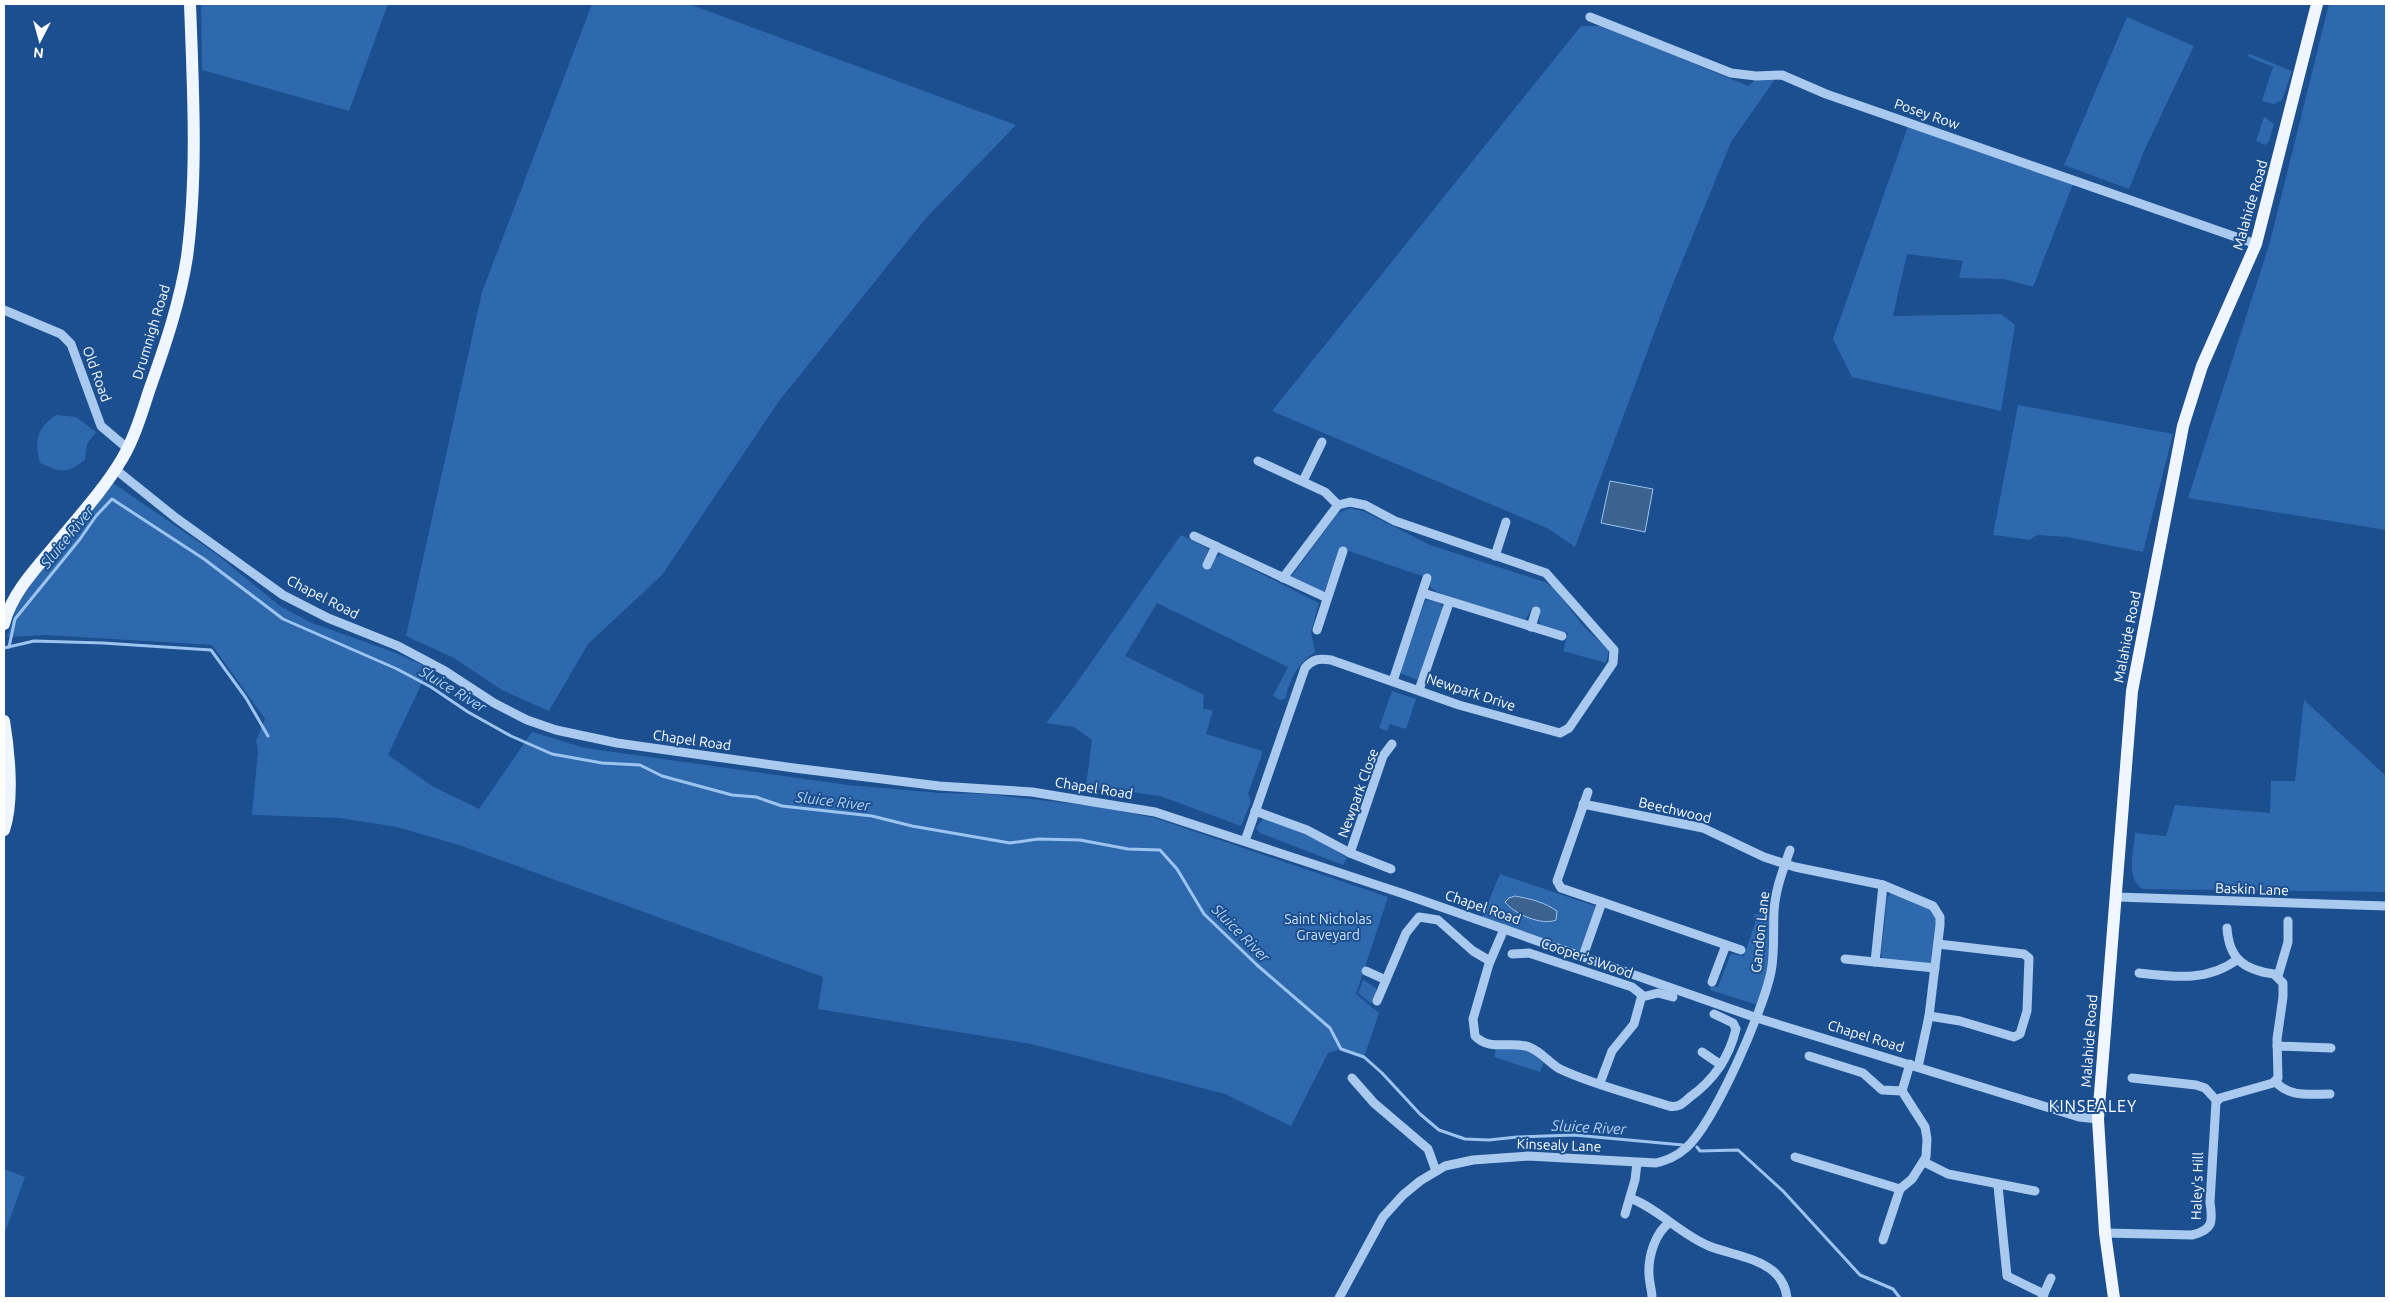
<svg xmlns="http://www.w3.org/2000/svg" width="2390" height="1302" viewBox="0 0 2390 1302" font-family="Ubuntu,sans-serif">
	<rect width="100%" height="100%" fill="#1b4f8f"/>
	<g fill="#2e69ad">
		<polygon points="201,4 388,4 349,111 202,70"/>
		<polygon points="592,4 689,4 1016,125 926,218 779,401 662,575 588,644 549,711 502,690 454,658 406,636 482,292"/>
		<polygon points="2329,4 2386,4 2386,530 2188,498 2270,242"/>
		<polygon points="2127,17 2194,46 2145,149 2129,189 2064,165"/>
		<polygon points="1581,26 1603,26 1748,86 1766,71 1778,75 1731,142 1666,301 1575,547 1549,529 1272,411"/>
		<polygon points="2250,54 2292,71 2282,100 2274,104 2262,101 2273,67 2249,57 2248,55"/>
		<polygon points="2264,117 2274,124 2269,142 2265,145 2256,141"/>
		<polygon points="1908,126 2073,184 2033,287 2004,279 1959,278 1963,261 1907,254 1893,316 2001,314 2015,325 2001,411 1852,377 1833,339"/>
		<polygon points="2018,405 2173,434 2143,552 2067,537 2037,535 2030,540 1993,535"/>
		<path d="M56,415L76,417L96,432L87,444L85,460C66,475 61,472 40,463C34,441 37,428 56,415Z"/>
		<polygon points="113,483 215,553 280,606 312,623 396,653 429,668 388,755 432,786 479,809 532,732 585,748 848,785 940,793 987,794 1100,807 1155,818 1388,897 1356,994 1379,1013 1364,1057 1341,1049 1328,1053 1291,1126 1225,1094 1031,1044 818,1009 823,977 462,846 397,827 340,818 252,815 258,751 256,741 265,719 212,645 46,635 7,637 17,607 33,580"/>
		<path d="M1350,508L1365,512L1430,545L1545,582L1554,588L1585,628L1609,650L1606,663L1563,651L1568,633L1541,625L1539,622L1540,612L1532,608L1525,620C1507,615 1437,599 1429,585L1431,579L1340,548L1324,592H1320L1291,577L1338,513Z"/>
		<path d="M1181,535L1209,549L1203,563L1211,566L1216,557L1222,554L1319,603L1311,632L1315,652C1295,667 1292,675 1285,699L1280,700L1273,696L1288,667L1157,603L1125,656L1204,695L1203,708L1213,711L1206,734L1262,751L1261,758L1248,793L1251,802L1241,826L1160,796L1086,786L1092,740L1074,727L1046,723L1073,688Z"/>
		<polygon points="1429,600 1441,604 1443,610 1418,680 1400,673 1425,601"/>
		<polygon points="1392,691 1416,699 1406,729 1390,724 1387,731 1379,728"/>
		<path d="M2304,700L2386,776V892L2143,889C2125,879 2134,851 2135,833L2166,836L2175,805L2270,813L2271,781H2295Z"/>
		<polygon points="1264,818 1313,837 1347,858 1343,865 1260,833 1256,828"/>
		<polygon points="1500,874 1595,906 1596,909 1581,951 1572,950 1482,917"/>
		<path d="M1890,893C1905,898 1929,903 1937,916L1933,962L1930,965L1883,960L1881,953L1887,899Z"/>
		<polygon points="1754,914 1770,915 1770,967 1758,1005 1710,990 1711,985 1718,987 1730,956 1732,954 1744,956 1755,923"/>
		<polygon points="1363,980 1376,988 1376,995 1372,1004 1358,993"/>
		<polygon points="1501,1047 1528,1050 1544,1062 1540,1072 1494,1057 1496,1048"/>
		<polygon points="4,1169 25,1177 4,1235"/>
	</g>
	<g fill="#3c6290" stroke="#9cc4f0">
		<polygon points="1610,481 1653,489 1645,532 1601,523"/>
		<path d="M1515,896C1531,899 1544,902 1557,911L1556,920C1542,926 1514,914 1505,902L1509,898Z"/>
	</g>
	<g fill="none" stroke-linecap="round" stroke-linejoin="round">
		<g stroke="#9cc4f0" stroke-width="3">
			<polyline points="9,647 15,619 80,539 96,516 112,499 204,559 283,619 397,669 431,687 468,712 511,736 552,754 602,763 640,765 662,776 732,795 756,797 782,806 872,816 912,826 1010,843 1038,839 1080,840 1128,849 1160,850 1177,869 1204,914 1257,965 1330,1028 1341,1049 1364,1057 1382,1073 1420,1114 1439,1130 1465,1139 1489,1140 1517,1137 1574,1135 1683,1145"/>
			<polyline points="4,648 34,641 103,643 211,650 246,698 268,736"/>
			<polyline points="1697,1147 1700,1151 1738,1150 1783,1191 1860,1275 1893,1289 1900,1298"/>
		</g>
		<g stroke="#a9c9ee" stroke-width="9">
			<polyline points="1590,17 1731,73 1756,76 1782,75 1826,94 2256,244"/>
			<polyline points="4,310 61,334 71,344 101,426 127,448"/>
			<polyline points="1258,461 1325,492 1338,505"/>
			<polyline points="115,469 176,518 283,595 328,618 398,646 445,671 494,703 527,720 556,730 617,743 794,768 939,786 1032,792 1155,812 1404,894 1757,1018 2079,1117 2098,1119"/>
			<polyline points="1303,481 1322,442"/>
			<polyline points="1194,536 1327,598"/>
			<polyline points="1495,556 1506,522"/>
			<polyline points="1207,565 1216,546"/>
			<polyline points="1283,578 1338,505"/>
			<polyline points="1423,593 1562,636"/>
			<polyline points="1531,627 1536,611"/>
			<polyline points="1317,630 1343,551"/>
			<polyline points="1393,681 1427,578"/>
			<polyline points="1419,690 1449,603"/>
			<polyline points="1583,804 1703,828 1764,857 1795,867 1883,885 1933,906 1940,917 1940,925 1929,1016 1918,1067"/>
			<polyline points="1255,811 1307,830 1350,853 1391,869"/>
			<path d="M1245,841L1305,668C1313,659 1319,658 1331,660L1459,705L1560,733L1569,728L1613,663L1614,650L1546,573L1395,521L1365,505L1350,502L1338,505"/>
			<polyline points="1350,853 1383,756 1392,744"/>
			<polyline points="2117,897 2386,906"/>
			<polyline points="1602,902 1741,950"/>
			<path d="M1504,929L1489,964L1473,1019L1475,1036C1490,1052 1511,1040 1529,1047C1542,1052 1549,1063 1560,1069C1591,1084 1635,1095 1669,1106C1679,1108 1683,1103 1690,1097C1714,1080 1729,1058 1736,1029L1733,1023L1714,1014"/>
			<polyline points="1512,954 1529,953 1632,987 1642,995 1634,1024 1612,1051 1600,1083"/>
			<polyline points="1583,956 1602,902 1561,888 1557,881 1588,792"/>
			<polyline points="1845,959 1935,968"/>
			<polyline points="1875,962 1883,885"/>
			<polyline points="1366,971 1386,980"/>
			<path d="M2139,973C2174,977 2208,982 2238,959"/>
			<polyline points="2278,976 2288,942 2288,921"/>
			<polyline points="1712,982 1726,945"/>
			<polyline points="1642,997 1658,993 1673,997"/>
			<polyline points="1377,1001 1406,933 1419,917 1438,920 1473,951 1490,961"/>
			<polyline points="1929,1016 1960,1021 2014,1037 2020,1034 2027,1011 2029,958 2024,954 1938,944"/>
			<polyline points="2277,1046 2331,1048"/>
			<polyline points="1702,1052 1721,1065"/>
			<polyline points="1809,1056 1863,1073 1882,1090 1902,1091"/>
			<polyline points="1352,1078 1374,1103 1428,1149 1436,1171"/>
			<polyline points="2132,1078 2196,1085 2205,1088 2217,1101"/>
			<path d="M2275,1081C2289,1098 2310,1094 2330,1094"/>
			<polyline points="1795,1157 1900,1189"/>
			<polyline points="1924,1162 1948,1174 2035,1191"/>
			<polyline points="1998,1186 2007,1276 2044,1294"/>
			<path d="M1630,1198C1659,1209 1680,1234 1709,1246C1729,1254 1756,1257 1773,1271C1781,1278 1786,1288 1787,1298"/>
			<polyline points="1625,1214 1635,1180 1637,1163"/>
			<path d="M2105,1233L2192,1235C2213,1230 2213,1222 2210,1202L2216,1102L2220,1098L2273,1083L2278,1078L2277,1039L2283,997V983L2274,974C2244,970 2229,959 2227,928"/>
			<polyline points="1883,1240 1900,1189 1912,1179 1926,1157 1927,1139 1925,1127 1902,1091 1910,1064"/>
			<path d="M1339,1298L1383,1217L1403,1195L1420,1181L1445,1166L1473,1160L1528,1156L1656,1163C1667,1160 1676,1157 1686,1148C1714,1123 1763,1011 1771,972C1775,952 1773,933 1774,912C1775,890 1783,870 1790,850"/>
			<path d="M1652,1298C1652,1290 1649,1282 1649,1274C1648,1257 1655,1233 1669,1223"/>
			<polyline points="2042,1298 2051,1278"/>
		</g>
		<g stroke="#f0f6ff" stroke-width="12">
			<path d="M4,624C12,591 41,563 62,537C83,512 106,486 122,459C135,437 142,412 150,388C165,346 180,302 187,257C198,174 193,87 190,4"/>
			<path d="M4,721C9,751 14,801 4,830"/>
			<polyline points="2114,1298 2105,1233 2098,1119 2132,691 2183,426 2202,366 2256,244 2317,4"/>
		</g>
	</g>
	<g text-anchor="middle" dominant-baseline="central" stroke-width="4" stroke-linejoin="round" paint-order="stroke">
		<g font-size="14" fill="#fff" stroke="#1b4f8f">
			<text transform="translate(1927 114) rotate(19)">Posey Row</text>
			<text transform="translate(2250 205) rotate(-74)">Malahide Road</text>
			<text transform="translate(151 332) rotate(-73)">Drumnigh Road</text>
			<text transform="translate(97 374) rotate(70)">Old Road</text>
			<text transform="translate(323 597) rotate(27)">Chapel Road</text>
			<text transform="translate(2127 637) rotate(-79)">Malahide Road</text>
			<text transform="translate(1471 692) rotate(18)">Newpark Drive</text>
			<text transform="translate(692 740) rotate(8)">Chapel Road</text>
			<text transform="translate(1094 788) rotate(9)">Chapel Road</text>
			<text transform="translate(1358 793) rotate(-70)">Newpark Close</text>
			<text transform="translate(1675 810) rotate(13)">Beechwood</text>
			<text transform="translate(2252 889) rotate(2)">Baskin Lane</text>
			<text transform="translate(1483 907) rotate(19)">Chapel Road</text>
			<text transform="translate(1760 932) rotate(-84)">Gandon Lane</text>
			<text transform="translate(1587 958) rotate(19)">Cooper's Wood</text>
			<text transform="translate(1866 1036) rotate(17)">Chapel Road</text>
			<text transform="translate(2089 1041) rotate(-86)">Malahide Road</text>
			<text transform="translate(1559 1145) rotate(2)">Kinsealy Lane</text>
			<text transform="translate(2197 1186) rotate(-88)">Haley's Hill</text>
		</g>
		<g font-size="14" fill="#cfe3fa" stroke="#1b4f8f">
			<text x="1328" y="919">Saint Nicholas<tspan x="1328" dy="16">Graveyard</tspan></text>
		</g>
		<g font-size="15" font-style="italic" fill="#b5d3f5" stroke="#1b4f8f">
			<text transform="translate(67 537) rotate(-51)">Sluice River</text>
			<text transform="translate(453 689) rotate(31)">Sluice River</text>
			<text transform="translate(833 801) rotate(7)">Sluice River</text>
			<text transform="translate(1241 933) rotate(45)">Sluice River</text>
			<text transform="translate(1589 1127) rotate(3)">Sluice River</text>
		</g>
		<g font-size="16" letter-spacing="1" fill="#fff" stroke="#1b4f8f">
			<text x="2093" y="1106">KINSEALEY</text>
		</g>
	</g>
	<rect width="2390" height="1302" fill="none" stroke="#ffffff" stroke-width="10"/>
	<g transform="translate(40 40) rotate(186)" stroke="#1b4f8f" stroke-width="4" paint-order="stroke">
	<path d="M0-4L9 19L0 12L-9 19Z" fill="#ffffff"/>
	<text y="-8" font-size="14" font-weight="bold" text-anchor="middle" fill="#ffffff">N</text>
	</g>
</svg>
